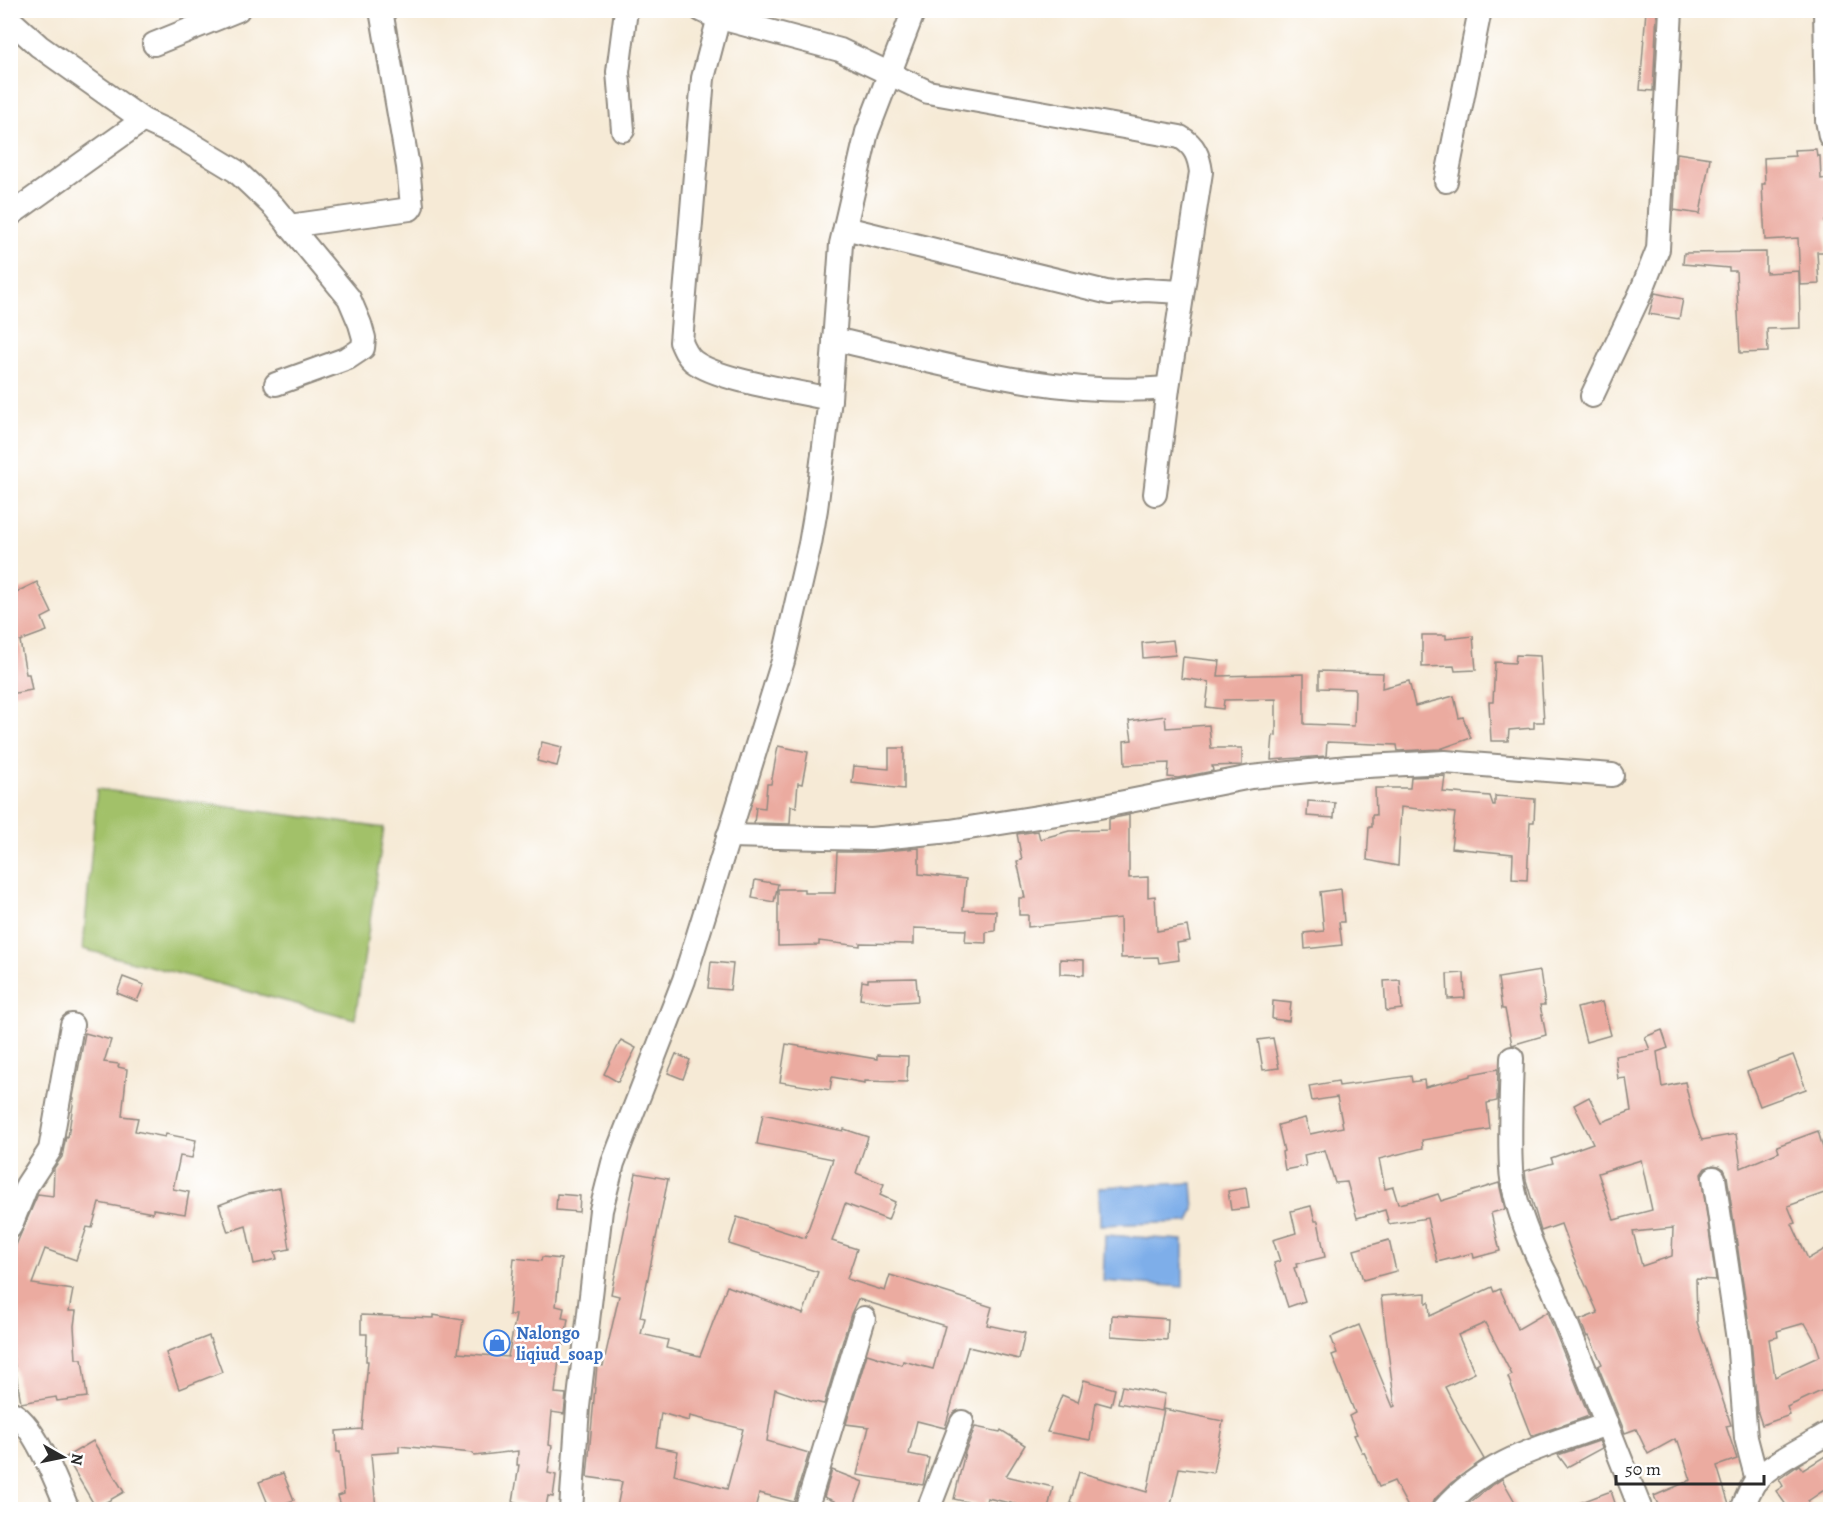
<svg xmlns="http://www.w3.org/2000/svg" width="1841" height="1520" viewBox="0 0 1841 1520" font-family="Alegreya,serif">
	<rect width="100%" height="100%" fill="#fff"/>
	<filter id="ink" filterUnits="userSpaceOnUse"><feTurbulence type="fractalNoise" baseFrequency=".0167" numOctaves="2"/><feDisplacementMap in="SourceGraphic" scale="12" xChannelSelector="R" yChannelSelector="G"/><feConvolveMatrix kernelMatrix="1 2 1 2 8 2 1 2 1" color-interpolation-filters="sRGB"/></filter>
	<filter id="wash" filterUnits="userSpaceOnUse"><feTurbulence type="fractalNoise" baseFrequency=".008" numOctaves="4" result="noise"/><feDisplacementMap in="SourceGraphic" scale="24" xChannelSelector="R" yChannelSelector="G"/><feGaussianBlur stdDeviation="1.35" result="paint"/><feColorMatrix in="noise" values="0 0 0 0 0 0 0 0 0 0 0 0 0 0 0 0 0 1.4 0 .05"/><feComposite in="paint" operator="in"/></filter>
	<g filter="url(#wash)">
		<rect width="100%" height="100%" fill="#f6ead6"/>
		<polygon fill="#a2c169" stroke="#66764a" stroke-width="1.5" points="97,789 384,828 355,1019 83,949"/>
		<g fill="#7eaee9" stroke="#546c8a" stroke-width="1.5">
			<polygon points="1192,1183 1194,1210 1189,1222 1100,1225 1099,1187"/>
			<polygon points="1105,1235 1183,1240 1183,1287 1103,1281"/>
		</g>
		<g id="blocks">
			<g fill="#ebaba0" fill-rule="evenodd">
				<polygon points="1646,10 1657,10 1653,91 1640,90"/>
				<polygon points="1816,149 1817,156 1820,156 1821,179 1829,178 1830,212 1829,213 1829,221 1825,221 1826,252 1817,252 1819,284 1800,285 1798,238 1765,240 1762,184 1765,184 1764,158 1795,156 1794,150"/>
				<polygon points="1677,153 1710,158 1700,214 1674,210"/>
				<polygon points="1766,252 1766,273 1799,271 1800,328 1767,329 1768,352 1740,353 1736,271 1729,271 1729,268 1683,264 1684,253"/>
				<polygon points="1655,293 1683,299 1679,319 1649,314"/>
				<polygon points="37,582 52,613 42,618 47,631 20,641 26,674 29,674 32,690 10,694 10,595"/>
				<polygon points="1422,635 1446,635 1446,639 1473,636 1476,670 1455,671 1454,666 1422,667"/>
				<polygon points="1173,640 1175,655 1143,658 1142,643"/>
				<polygon points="1516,655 1540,656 1544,722 1534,722 1534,728 1509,730 1508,741 1491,741 1489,702 1493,702 1495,662 1515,663"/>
				<polygon points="1183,657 1220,661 1218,676 1304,674 1304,724 1354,726 1355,689 1319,688 1319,671 1383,673 1382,688 1409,681 1415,706 1454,696 1459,718 1463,717 1471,738 1440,749 1398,751 1397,745 1327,742 1326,756 1271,760 1273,735 1276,736 1276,699 1224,700 1223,709 1206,707 1209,682 1181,678"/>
				<polygon points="1165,716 1166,728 1209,725 1211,748 1242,748 1242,765 1212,766 1213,771 1178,778 1168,777 1169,763 1125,765 1124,741 1132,740 1129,721"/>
				<polygon points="542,742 562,747 557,766 537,761"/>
				<polygon points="778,746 808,752 802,784 798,783 796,807 791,806 790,824 754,823 756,807 765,808 767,784 771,784"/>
				<polygon points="889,748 904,748 904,789 852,783 854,766 889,769"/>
				<polygon points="1445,776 1443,792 1490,796 1493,805 1495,805 1495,796 1535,799 1534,822 1530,822 1527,880 1512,879 1513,854 1451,848 1455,813 1401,807 1398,866 1367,860 1369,827 1372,827 1372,815 1376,815 1375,788 1410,788 1411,777"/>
				<polygon points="1308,801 1335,803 1334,818 1307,816"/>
				<polygon points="1129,815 1129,878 1148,877 1148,897 1155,896 1157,931 1187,926 1190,941 1177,943 1179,960 1159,963 1158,957 1121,958 1120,918 1028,927 1028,915 1019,915 1019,898 1025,898 1017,861 1022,860 1017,834 1038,831 1040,839 1069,831 1109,830 1109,819"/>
				<polygon points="919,848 919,874 966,879 963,910 996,911 995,931 986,932 986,943 965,942 966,930 914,928 914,944 860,943 860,946 819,941 819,945 778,946 778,889 804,889 804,893 835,893 837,852 872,852"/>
				<polygon points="755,880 778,884 774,902 752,898"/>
				<polygon points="1341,889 1344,922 1339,922 1342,945 1305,949 1304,933 1324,931 1320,892"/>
				<polygon points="1060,959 1084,960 1084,975 1060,974"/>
				<polygon points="711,962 733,964 730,990 708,988"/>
				<polygon points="1540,971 1545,1005 1540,1005 1546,1035 1512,1045 1505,1009 1502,1009 1498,978"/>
				<polygon points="1464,973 1465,998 1448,999 1447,974"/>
				<polygon points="123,977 144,985 137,1001 117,993"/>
				<polygon points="916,978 918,1001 887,1003 860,999 862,981 868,982 868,979"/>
				<polygon points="1400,980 1402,1009 1386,1011 1384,981"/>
				<polygon points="1273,1001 1291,1003 1289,1021 1272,1019"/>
				<polygon points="1602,1002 1611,1035 1586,1042 1577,1008"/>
				<path d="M1662,1030L1668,1048L1657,1052L1662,1087L1685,1082L1693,1117L1702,1140L1736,1134L1741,1168L1779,1152L1777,1146L1818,1131L1830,1172V1191L1788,1206L1795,1223L1792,1224L1808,1259L1830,1246V1387L1787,1407L1790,1415L1762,1425L1757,1410L1751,1338L1727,1176L1724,1169L1719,1166L1713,1165L1705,1168L1701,1174L1716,1280L1696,1279L1697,1322L1731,1425L1726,1426L1737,1459L1717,1466L1729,1505L1725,1506L1726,1509H1660L1654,1496L1691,1480L1678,1441L1676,1442L1675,1439L1648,1454L1636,1429L1625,1433L1598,1366L1602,1364L1589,1336L1587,1337L1580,1320L1598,1313L1573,1257L1561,1224L1541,1231L1526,1180L1525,1171L1553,1163L1551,1158L1593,1143L1574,1105L1589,1097L1602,1122L1631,1111L1626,1078L1618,1079L1615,1056L1650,1050L1645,1037ZM1641,1160L1652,1210L1614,1220L1598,1173ZM1673,1228L1672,1256L1642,1266L1633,1232ZM1805,1323L1815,1341L1820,1356L1775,1377L1769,1339L1778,1337L1777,1331Z"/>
				<polygon points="85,1033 111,1040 104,1062 119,1064 118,1067 127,1069 122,1116 138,1118 135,1131 165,1137 166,1134 196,1140 192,1158 180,1156 173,1189 189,1192 185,1214 153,1209 153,1213 99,1203 92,1228 87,1227 76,1260 45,1249 32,1284 73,1290 69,1311 76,1311 74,1326 76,1359 82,1359 87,1397 57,1401 56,1397 21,1403 12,1350 10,1350 10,1259 38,1194 53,1196 54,1168 62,1157 66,1136 68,1137 74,1098 73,1097"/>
				<polygon points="1273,1038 1279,1068 1263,1070 1258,1040"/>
				<polygon points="621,1040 636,1048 618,1082 604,1074"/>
				<polygon points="786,1044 877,1059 877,1055 908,1056 907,1082 865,1081 865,1083 832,1077 830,1090 780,1082"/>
				<polygon points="676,1054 690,1060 683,1079 668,1073"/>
				<polygon points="1793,1055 1806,1089 1760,1106 1747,1072"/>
				<polygon points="1498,1069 1497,1101 1487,1103 1490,1129 1422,1140 1423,1148 1379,1159 1385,1189 1393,1187 1398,1204 1423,1199 1438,1194 1441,1201 1499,1183 1505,1209 1491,1213 1500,1251 1474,1258 1473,1253 1437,1262 1427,1218 1389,1224 1385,1210 1357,1218 1347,1182 1335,1183 1325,1150 1304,1155 1306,1166 1285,1170 1282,1152 1284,1151 1278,1125 1305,1118 1310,1134 1343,1127 1337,1097 1312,1101 1309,1086 1338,1081 1339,1086 1411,1076 1412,1082 1424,1080 1425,1087 1471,1076 1471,1074"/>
				<path d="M763,1114L843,1131L844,1129L868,1137L856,1173L884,1184L880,1195L895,1202L888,1220L845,1204L832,1241L857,1249L847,1279L885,1291L890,1275L992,1307L987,1325L1025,1333L1019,1359L968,1347L945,1428L917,1421L909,1454L929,1458L923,1485L857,1475L869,1427L846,1424L867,1354L902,1365L903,1361L933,1369L945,1326L858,1299L851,1314L824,1404L810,1401L775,1389L767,1441L809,1453L794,1502L759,1493L755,1509H630L617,1507L622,1482L587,1477L597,1365L603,1366L619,1296L611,1294L636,1173L668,1179L640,1317L645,1318L641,1334L668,1340L666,1348L700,1356L727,1286L803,1314L818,1272L729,1244L737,1217L805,1238L833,1159L757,1144ZM661,1413L689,1421L690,1416L743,1429L727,1489L674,1475L678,1451L656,1447Z"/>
				<polygon points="280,1188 290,1249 275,1252 277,1259 254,1264 246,1226 228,1232 219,1205 248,1194"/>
				<polygon points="1246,1188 1249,1208 1231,1210 1228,1191"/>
				<polygon points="557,1194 580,1196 579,1212 556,1210"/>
				<polygon points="1311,1206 1315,1221 1318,1221 1325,1257 1296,1264 1297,1267 1294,1268 1305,1301 1288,1307 1274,1263 1280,1261 1273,1240 1296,1233 1291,1211"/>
				<polygon points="1389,1240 1396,1271 1363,1280 1354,1250"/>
				<polygon points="542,1257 561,1259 556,1306 564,1308 562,1318 568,1319 564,1345 561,1344 555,1393 566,1394 564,1414 552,1412 549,1445 552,1446 548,1473 556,1475 553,1497 548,1496 546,1507 513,1502 519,1465 517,1465 518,1451 474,1456 473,1453 399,1446 399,1452 371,1454 376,1509 342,1509 338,1496 344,1494 340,1452 337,1452 336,1431 362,1429 368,1361 366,1361 367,1334 361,1334 361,1315 433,1318 433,1315 463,1320 458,1353 508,1357 516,1315 509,1315 514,1258 541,1261"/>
				<polygon points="1492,1287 1494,1292 1500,1289 1518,1329 1547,1312 1589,1416 1531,1436 1508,1377 1512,1375 1485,1323 1458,1335 1475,1373 1445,1387 1461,1418 1460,1418 1484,1459 1451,1483 1433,1501 1430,1509 1409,1509 1394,1481 1379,1487 1364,1452 1362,1452 1354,1435 1357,1434 1349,1416 1355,1413 1332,1355 1337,1353 1331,1337 1359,1325 1393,1407 1395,1406 1381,1296 1426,1293 1426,1303 1429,1302 1430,1316"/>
				<polygon points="1112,1315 1168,1319 1167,1340 1111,1336"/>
				<polygon points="209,1336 222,1372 179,1389 166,1353"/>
				<polygon points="1084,1380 1115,1389 1111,1406 1096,1402 1090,1440 1047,1432 1062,1395 1078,1402"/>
				<polygon points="1122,1386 1165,1394 1162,1411 1118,1403"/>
				<polygon points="1164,1409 1223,1421 1213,1473 1179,1468 1170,1509 1091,1509 1070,1503 1079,1472 1147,1492"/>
				<polygon points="975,1427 1000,1432 1001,1430 1025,1445 1006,1476 1053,1487 1048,1509 1037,1509 987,1498 985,1506 954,1499 965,1452"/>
				<polygon points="93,1441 124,1492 96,1508 66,1457"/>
				<polygon points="1599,1441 1602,1448 1567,1467 1558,1455"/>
				<polygon points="1830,1453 1830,1486 1808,1501 1813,1509 1789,1509 1776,1491 1783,1486 1779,1479 1799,1465 1803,1470"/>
				<polygon points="832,1470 863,1482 853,1509 831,1509 834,1501 824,1497"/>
				<polygon points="283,1473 294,1500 270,1509 259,1482"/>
				<polygon points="1502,1479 1519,1509 1462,1509 1487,1489"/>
				<polygon points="1611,1491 1617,1509 1566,1509 1566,1508"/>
			</g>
		</g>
	</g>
	<g filter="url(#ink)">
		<use href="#blocks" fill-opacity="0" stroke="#908a80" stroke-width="1.5"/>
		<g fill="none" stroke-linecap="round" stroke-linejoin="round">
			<g stroke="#908a80" stroke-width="26">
				<g id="minor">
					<path d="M701,10L713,16L840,50L928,92L1180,137C1195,145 1199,157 1201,172L1168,388L1155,494"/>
					<polyline points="1825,10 1827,120 1830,136"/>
					<path d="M719,17L703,78L681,342C684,349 687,356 693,361C719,381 796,391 830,399"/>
					<polyline points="10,20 39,46 143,120 180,137 236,171 252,186 274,207 349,298 360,324 364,338 363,348 348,358 276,384"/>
					<polyline points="154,44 238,10"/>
					<polyline points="623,130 618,72 626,10"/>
					<polyline points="1446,181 1480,10"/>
					<polyline points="10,215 143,120"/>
					<polyline points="289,226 410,209 412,206 408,167 381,10"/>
					<polyline points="845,228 1110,293 1145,290 1182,292"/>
					<path d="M834,339C943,364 1056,398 1168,388"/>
					<polyline points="1592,396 1641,292 1658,249 1671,10"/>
					<polyline points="728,836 871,839 950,831 1094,808 1251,777 1348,767 1445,762 1612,775"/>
					<path d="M1512,1058C1511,1095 1509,1132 1511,1169C1513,1202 1534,1253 1550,1282L1641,1510"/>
					<polyline points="1714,1178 1738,1340 1746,1438 1757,1480"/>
					<polyline points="10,1227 27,1185 50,1150 72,1025"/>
					<path d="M10,1412C34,1421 58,1486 68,1510"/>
					<polyline points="571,1510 578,1407 601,1210 613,1163 684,980 783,661 810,544 816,509 830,399 841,244 867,132 914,10"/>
					<polyline points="806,1510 864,1318"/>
					<polyline points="928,1510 962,1422"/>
					<path d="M1443,1510C1488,1458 1546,1446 1607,1424"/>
					<path d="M1742,1510C1746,1499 1750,1488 1757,1479C1775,1461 1808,1446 1830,1432"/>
				</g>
			</g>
			<use href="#minor" stroke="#fff" stroke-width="22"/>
		</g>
	</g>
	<defs>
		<g id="shop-ring" transform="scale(1.35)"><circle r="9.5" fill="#fff" stroke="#3f7fe0" stroke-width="1.5"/><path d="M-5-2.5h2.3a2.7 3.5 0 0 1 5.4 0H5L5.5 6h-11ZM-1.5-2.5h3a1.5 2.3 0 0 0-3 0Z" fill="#3f7fe0"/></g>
	</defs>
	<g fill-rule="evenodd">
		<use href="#shop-ring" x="497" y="1343"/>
	</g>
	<g text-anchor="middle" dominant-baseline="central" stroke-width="5" stroke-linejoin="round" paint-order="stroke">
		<g font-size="18" font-weight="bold" fill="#366cbe" stroke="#fff" text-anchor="start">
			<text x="516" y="1333">Nalongo<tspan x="516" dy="21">liqiud_soap</tspan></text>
		</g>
	</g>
	<rect width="1841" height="1520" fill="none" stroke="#fff" stroke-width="36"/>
	<g transform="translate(63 1457) rotate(99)" stroke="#ffffff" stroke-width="4.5" paint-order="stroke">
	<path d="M0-4.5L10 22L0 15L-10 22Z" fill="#2b2b2b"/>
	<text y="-9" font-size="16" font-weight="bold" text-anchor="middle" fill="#2b2b2b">N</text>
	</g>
	<path d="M1616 1475v9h148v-9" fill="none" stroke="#2b2b2b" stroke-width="3"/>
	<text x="1625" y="1475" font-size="18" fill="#2b2b2b" stroke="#ffffff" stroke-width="4.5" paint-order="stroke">50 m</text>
</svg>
